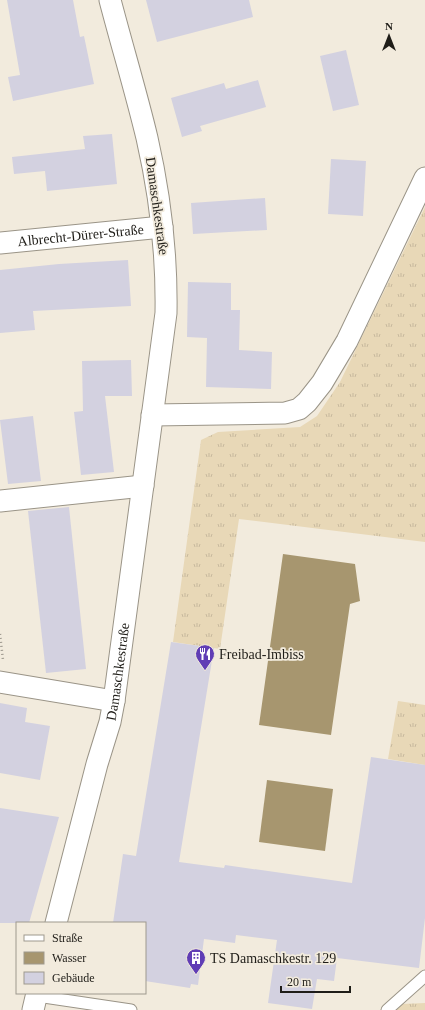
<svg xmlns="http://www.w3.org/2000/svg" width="425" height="1010" viewBox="0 0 425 1010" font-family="Georgia,serif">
	<defs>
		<pattern id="grass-tufts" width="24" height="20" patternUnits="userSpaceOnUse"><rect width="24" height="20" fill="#e8d8b7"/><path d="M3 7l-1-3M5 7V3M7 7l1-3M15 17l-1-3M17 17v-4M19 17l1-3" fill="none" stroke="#c7b99d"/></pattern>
	</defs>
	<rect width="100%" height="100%" fill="#f2ebdd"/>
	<g fill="url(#grass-tufts)">
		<polygon points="425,207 425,542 239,519 220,649 173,642 201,440 218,432 300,427 317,416 340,382"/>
		<polygon points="398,701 425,705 425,765 388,759"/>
		<polygon points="425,1003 425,1010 395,1010 401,1004"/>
	</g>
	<g fill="#a7966f">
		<polygon points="283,554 355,564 360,601 350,604 331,735 259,725"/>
		<polygon points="267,780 333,789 325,851 259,842"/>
	</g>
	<g fill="#d3d1e0">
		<polygon points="7,0 73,0 80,37 84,36 94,84 13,101 8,77 20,75"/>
		<polygon points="146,0 249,0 253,17 157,42"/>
		<polygon points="346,50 359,105 333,111 320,56"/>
		<polygon points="258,80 266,107 200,126 202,131 182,137 171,98 224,83 226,89"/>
		<polygon points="112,134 117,184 47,191 45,171 14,174 12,157 85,149 83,136"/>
		<polygon points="331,159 366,161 363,216 328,214"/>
		<polygon points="265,198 267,230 193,234 191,203"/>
		<polygon points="128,260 131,306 33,311 35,330 0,333 0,270 59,264"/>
		<polygon points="188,282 231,283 231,310 240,310 239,350 272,352 271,389 206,387 207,338 187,337"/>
		<polygon points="131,360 132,396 105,396 114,472 81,475 74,412 83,411 82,361"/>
		<polygon points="33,416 41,481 8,484 0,420"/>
		<polygon points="69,507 86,669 46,673 28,511"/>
		<polygon points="171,642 214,648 179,862 224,868 225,865 352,883 371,757 425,765 425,918 419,968 337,958 334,981 317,979 312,1009 268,1003 277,940 236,935 235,943 204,939 198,985 191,984 190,988 145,981 145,923 113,923 123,854 136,856"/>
		<polygon points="0,703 27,708 25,722 50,726 40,780 0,773"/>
		<polygon points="0,808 59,817 29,923 0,923"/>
	</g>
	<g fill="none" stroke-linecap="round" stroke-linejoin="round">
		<g stroke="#9a9487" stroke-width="13">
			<g id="lane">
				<polyline points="37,996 131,1010"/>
				<polyline points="387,1010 425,976"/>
			</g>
		</g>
		<g stroke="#9a9487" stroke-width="23">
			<g id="street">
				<path id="s1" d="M0,243L162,227"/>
				<polyline points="152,415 285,413 299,409 307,402 322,383 347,341 425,178"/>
				<polyline points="0,501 143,486"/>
				<polyline points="0,682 114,701"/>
				<path id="s2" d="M56,923L97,764L110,722L114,701L166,313C167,255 160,195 147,138C136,92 122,46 110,0"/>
				<polyline points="33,1010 37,993"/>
			</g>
		</g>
		<polyline stroke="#9d988e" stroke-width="2.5" stroke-dasharray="1 3" stroke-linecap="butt" points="0,634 3,660"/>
		<use href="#lane" stroke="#fff" stroke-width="11"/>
		<use href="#street" stroke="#fff" stroke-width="21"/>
	</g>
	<defs>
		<g id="restaurant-pin" transform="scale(1)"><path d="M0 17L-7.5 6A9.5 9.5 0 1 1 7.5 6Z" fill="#603db5" stroke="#f2ebdd"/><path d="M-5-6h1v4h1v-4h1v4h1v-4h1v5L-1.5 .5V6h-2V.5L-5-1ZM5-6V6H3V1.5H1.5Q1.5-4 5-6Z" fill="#fff"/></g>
		<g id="building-pin" transform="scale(1)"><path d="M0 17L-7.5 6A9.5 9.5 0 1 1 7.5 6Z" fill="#603db5" stroke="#f2ebdd"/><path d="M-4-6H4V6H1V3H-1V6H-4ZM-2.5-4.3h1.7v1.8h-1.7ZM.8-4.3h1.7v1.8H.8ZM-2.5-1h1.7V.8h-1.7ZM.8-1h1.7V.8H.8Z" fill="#fff"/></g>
	</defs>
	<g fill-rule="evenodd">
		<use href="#restaurant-pin" x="205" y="654"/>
		<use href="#building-pin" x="196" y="958"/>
	</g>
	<g text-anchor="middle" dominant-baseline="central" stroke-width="3.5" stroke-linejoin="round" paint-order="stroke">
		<g font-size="14" fill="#1f1d18" stroke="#f2ebdd">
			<text transform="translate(157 206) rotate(82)">Damaschkestraße</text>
			<text stroke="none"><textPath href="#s1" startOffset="81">Albrecht-Dürer-Straße</textPath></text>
			<text stroke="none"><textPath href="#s2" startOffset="259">Damaschkestraße</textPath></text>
		</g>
		<g font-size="14" fill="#1f1d18" stroke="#f2ebdd" text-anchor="start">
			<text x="219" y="654">Freibad-Imbiss</text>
			<text x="210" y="958">TS Damaschkestr. 129</text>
		</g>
	</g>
	<rect x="16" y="922" width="130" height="72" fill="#f2ebdd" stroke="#9e998e"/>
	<rect x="24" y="935" width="20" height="6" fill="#ffffff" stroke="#9e998e"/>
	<text x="52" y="942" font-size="12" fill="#1f1d18">Straße</text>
	<rect x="24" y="952" width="20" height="12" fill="#a7966f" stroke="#9e998e"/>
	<text x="52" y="962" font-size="12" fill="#1f1d18">Wasser</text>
	<rect x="24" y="972" width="20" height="12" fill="#d3d1e0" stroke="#9e998e"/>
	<text x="52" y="982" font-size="12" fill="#1f1d18">Gebäude</text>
	<g transform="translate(389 36)" stroke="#f2ebdd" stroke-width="3" paint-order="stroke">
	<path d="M0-3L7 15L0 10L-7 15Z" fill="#1f1d18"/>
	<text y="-6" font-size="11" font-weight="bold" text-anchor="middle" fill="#1f1d18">N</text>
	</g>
	<path d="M281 986v6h69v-6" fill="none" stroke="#1f1d18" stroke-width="2"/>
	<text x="287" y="986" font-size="12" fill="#1f1d18" stroke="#f2ebdd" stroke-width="3" paint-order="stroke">20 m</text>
</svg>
